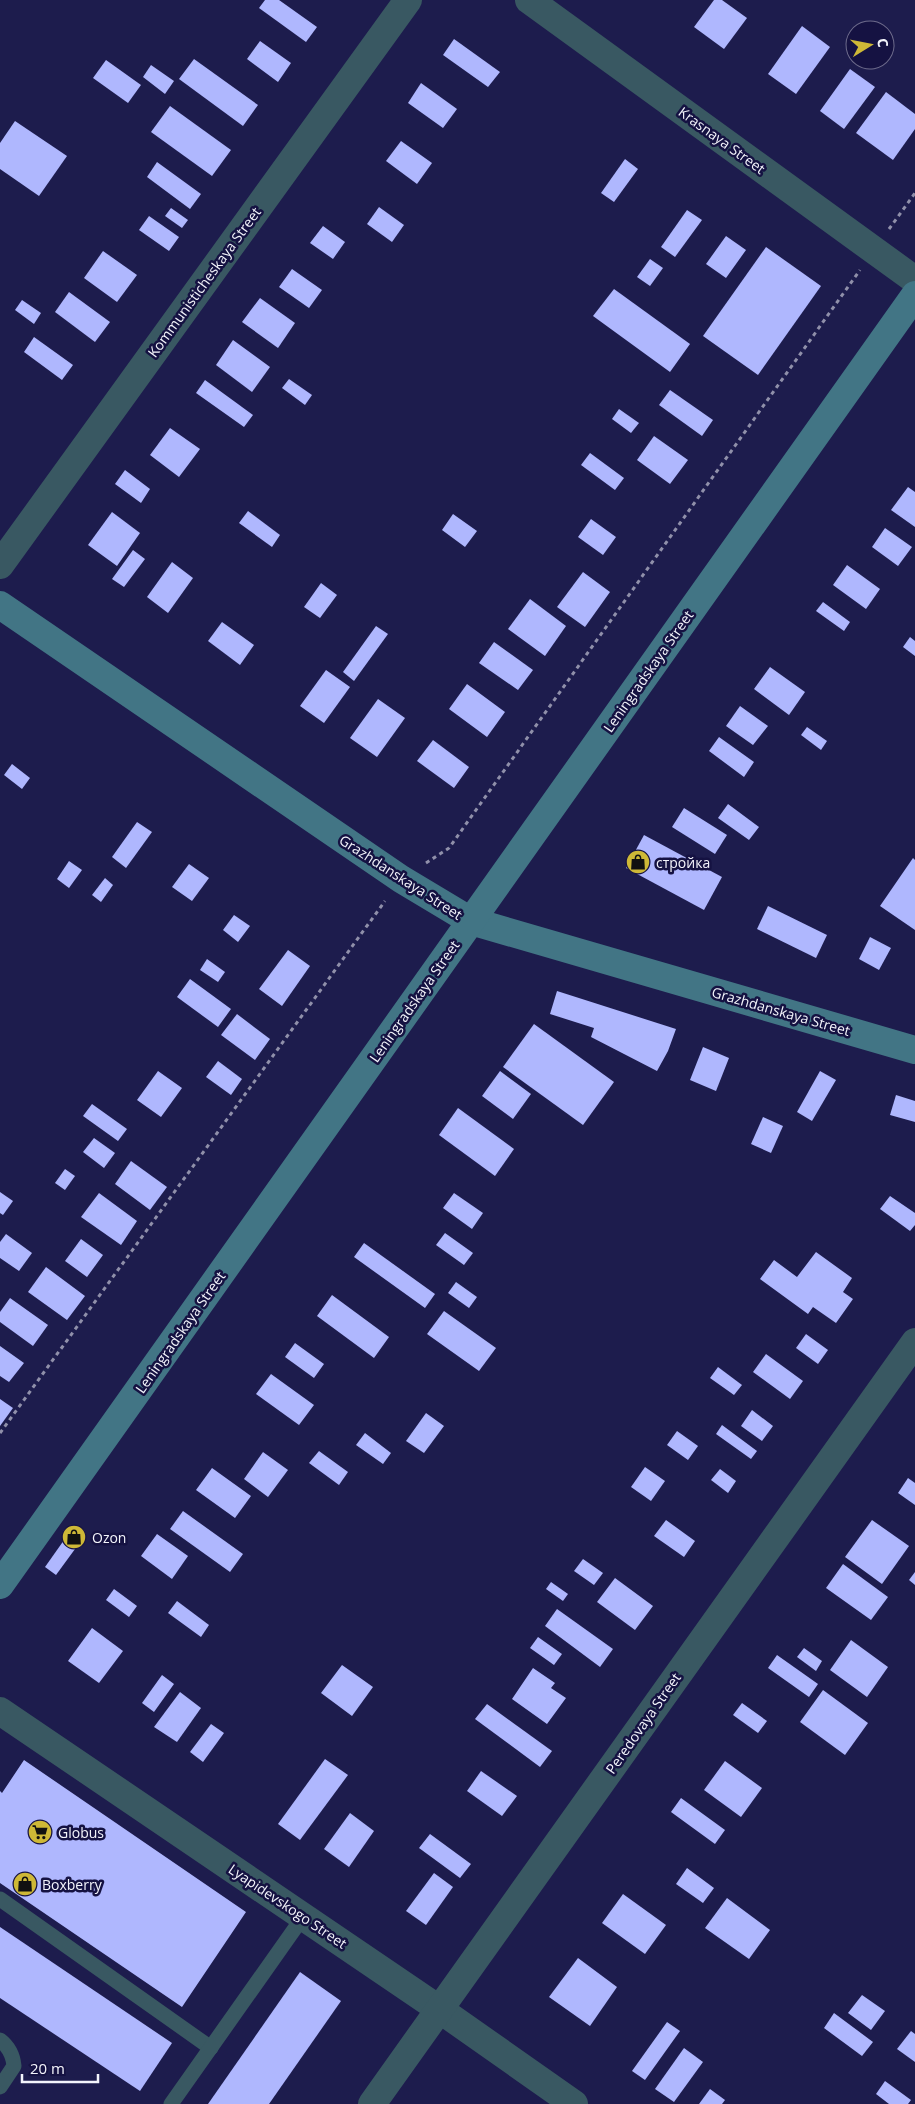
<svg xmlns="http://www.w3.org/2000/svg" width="915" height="2104" viewBox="0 0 915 2104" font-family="'Open Sans',sans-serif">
	<rect width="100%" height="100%" fill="#1d1c4d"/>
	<g fill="#afb7fe">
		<polygon points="265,0 279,0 317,27 306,42 259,8"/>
		<polygon points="714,0 722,0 747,18 724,49 694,27"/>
		<polygon points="802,26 830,47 796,94 768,74"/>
		<polygon points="454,39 500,72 488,87 443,55"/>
		<polygon points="260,41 291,63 278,82 247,59"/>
		<polygon points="885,47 891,52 882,65 876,60 885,60"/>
		<polygon points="194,59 258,105 243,126 179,79"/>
		<polygon points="106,60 141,85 128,103 93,78"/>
		<polygon points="151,65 174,81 165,94 143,77"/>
		<polygon points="850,69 875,87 844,129 820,111"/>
		<polygon points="421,83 457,109 443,128 408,103"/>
		<polygon points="886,92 915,114 915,129 893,160 856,133"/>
		<polygon points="170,106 231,150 212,176 151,132"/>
		<polygon points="15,121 67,156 39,196 0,169 0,143"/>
		<polygon points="401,141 432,163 417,184 386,161"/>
		<polygon points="625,159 638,169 614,202 601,193"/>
		<polygon points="157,162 201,194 190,209 147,177"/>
		<polygon points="379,207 404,225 392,242 367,224"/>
		<polygon points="171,208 188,220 182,228 165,216"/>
		<polygon points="687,210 702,220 675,257 661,247"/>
		<polygon points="149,216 179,237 169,251 139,230"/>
		<polygon points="323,226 345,242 333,259 310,243"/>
		<polygon points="726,236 746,250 726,278 706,264"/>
		<polygon points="766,247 821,286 758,375 703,336"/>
		<polygon points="103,251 137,275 117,302 84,278"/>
		<polygon points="650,259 663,268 650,286 637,277"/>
		<polygon points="292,269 322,290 309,308 279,287"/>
		<polygon points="614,289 690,344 670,372 593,316"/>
		<polygon points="69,292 110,322 95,342 55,312"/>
		<polygon points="260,298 295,323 278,348 242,322"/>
		<polygon points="22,300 41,313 34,324 15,310"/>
		<polygon points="34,337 73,365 62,380 24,352"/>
		<polygon points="233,340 270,367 252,392 216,365"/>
		<polygon points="289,379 312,395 305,405 282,388"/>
		<polygon points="205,380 253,415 244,427 196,393"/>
		<polygon points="670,390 713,420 702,436 659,405"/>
		<polygon points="619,409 639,423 631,433 612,419"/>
		<polygon points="170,428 200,449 179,477 150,455"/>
		<polygon points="654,436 688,460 670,484 637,460"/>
		<polygon points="590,453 624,478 615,490 581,465"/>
		<polygon points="125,470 150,489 141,503 115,484"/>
		<polygon points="908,487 915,492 915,527 891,510"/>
		<polygon points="248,511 280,535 272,547 239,523"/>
		<polygon points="112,512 140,533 117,566 88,545"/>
		<polygon points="453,514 477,531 465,547 442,530"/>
		<polygon points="591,519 616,537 603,555 578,537"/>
		<polygon points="885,528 912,547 898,566 872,547"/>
		<polygon points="133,550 145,559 124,587 112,579"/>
		<polygon points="172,562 193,578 168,613 147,597"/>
		<polygon points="847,565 880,589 866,609 833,585"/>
		<polygon points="583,572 610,592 585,627 557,607"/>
		<polygon points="321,583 337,595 320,618 304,607"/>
		<polygon points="530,599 566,626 545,656 508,629"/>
		<polygon points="823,602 850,622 844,631 816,611"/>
		<polygon points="222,622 254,645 240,665 208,641"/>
		<polygon points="376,626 388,634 354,681 343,672"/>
		<polygon points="910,637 915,641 915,656 903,647"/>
		<polygon points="494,642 533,670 518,690 479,663"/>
		<polygon points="770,667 805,692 789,715 754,689"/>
		<polygon points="326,670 350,687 324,723 300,706"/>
		<polygon points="467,684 505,712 487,737 449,709"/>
		<polygon points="378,699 405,718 377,757 350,738"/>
		<polygon points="740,706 768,726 753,745 726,726"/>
		<polygon points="807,727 827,741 821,750 801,735"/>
		<polygon points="719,737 754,762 744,777 709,751"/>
		<polygon points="433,740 469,767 454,788 417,761"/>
		<polygon points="12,764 30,778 22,789 4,775"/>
		<polygon points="728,804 759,827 749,840 718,818"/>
		<polygon points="684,808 727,835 715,854 672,827"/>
		<polygon points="137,822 152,832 126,868 112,857"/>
		<polygon points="644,835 722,877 704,910 626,868"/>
		<polygon points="913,858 915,860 915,930 880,906"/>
		<polygon points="69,861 82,870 69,888 57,879"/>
		<polygon points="189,864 209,878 192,901 172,887"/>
		<polygon points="105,878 113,885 101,902 92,895"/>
		<polygon points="768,906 827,935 816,958 757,929"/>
		<polygon points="234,915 250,926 238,942 223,930"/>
		<polygon points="870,937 891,948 879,970 859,959"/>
		<polygon points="288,950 310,966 282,1006 259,989"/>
		<polygon points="207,959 225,972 218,982 200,970"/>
		<polygon points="190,979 231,1009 218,1027 177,997"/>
		<polygon points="557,991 676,1029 668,1051 657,1071 591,1037 594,1028 550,1014"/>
		<polygon points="237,1014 270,1039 255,1060 221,1035"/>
		<polygon points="534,1024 614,1082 583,1125 503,1067"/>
		<polygon points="703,1047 729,1058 716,1091 690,1080"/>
		<polygon points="218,1061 242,1079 231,1095 206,1077"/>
		<polygon points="158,1071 182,1088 161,1117 137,1100"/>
		<polygon points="500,1071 531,1094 513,1119 482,1096"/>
		<polygon points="820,1071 836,1080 812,1121 797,1112"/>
		<polygon points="896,1095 915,1101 915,1122 890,1115"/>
		<polygon points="92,1104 127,1129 118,1141 83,1116"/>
		<polygon points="458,1108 514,1149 495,1176 439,1135"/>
		<polygon points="763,1117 783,1126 771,1153 751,1144"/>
		<polygon points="94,1138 115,1153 104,1168 83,1152"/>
		<polygon points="131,1161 167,1187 150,1210 115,1184"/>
		<polygon points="65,1169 75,1176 65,1190 55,1183"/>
		<polygon points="0,1192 13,1201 3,1215 0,1213"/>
		<polygon points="99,1193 137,1221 121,1245 81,1217"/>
		<polygon points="454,1193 483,1213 472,1229 443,1208"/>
		<polygon points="890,1196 915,1213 915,1225 910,1231 880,1209"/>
		<polygon points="445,1233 473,1253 464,1265 436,1245"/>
		<polygon points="6,1234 32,1253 19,1271 0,1258 0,1242"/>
		<polygon points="81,1239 103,1255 87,1277 65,1261"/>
		<polygon points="364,1243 435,1294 425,1308 354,1257"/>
		<polygon points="816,1252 852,1278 843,1292 853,1299 836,1323 813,1307 808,1314 760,1279 774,1260 797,1277"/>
		<polygon points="46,1267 85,1296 67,1320 28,1292"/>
		<polygon points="456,1282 477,1297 469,1308 448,1293"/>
		<polygon points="332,1295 389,1337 374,1358 317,1316"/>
		<polygon points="10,1298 48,1325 33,1346 0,1322 0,1312"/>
		<polygon points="444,1311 496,1348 479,1371 427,1334"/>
		<polygon points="806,1334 828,1350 818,1364 796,1348"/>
		<polygon points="295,1343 324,1364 314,1378 285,1357"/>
		<polygon points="0,1346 24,1363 9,1382 0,1376"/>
		<polygon points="766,1354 803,1381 790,1399 753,1372"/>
		<polygon points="718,1367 742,1385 734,1395 710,1378"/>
		<polygon points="271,1374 314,1405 299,1425 256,1394"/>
		<polygon points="0,1399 13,1408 0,1426"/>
		<polygon points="752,1410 773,1426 762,1441 741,1426"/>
		<polygon points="426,1413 444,1426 424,1453 406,1441"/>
		<polygon points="722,1425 757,1451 751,1459 716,1434"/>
		<polygon points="677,1431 698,1446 688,1460 667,1445"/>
		<polygon points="365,1433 391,1453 383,1464 356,1445"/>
		<polygon points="319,1451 348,1472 339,1485 309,1463"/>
		<polygon points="263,1452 288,1470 268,1497 244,1479"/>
		<polygon points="645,1467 665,1481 651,1501 631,1487"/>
		<polygon points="212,1468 251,1496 235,1518 196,1490"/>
		<polygon points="720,1469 736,1481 728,1493 711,1480"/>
		<polygon points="908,1478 915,1483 915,1505 898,1493"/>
		<polygon points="183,1511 243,1554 230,1572 170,1529"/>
		<polygon points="666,1520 695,1541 684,1557 654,1536"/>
		<polygon points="872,1520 909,1546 882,1584 845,1557"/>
		<polygon points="74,1526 86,1534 56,1575 45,1567"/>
		<polygon points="157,1534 188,1556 172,1579 141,1556"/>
		<polygon points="583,1559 603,1573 594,1585 574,1571"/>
		<polygon points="843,1564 888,1597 871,1620 826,1588"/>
		<polygon points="915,1572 915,1585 909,1580"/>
		<polygon points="615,1578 653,1606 635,1630 597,1602"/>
		<polygon points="551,1582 568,1594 563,1601 546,1589"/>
		<polygon points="114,1589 137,1606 129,1617 106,1600"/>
		<polygon points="177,1601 209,1625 201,1637 168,1613"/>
		<polygon points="557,1609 613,1649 600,1667 545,1626"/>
		<polygon points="92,1628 123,1651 99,1683 68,1661"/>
		<polygon points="538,1637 562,1654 554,1665 530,1648"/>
		<polygon points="851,1640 888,1667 867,1697 830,1670"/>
		<polygon points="804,1648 822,1661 816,1671 797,1657"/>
		<polygon points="777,1655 818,1684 809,1697 768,1668"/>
		<polygon points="342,1665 373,1687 352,1716 321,1693"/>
		<polygon points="533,1668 555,1683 551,1688 566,1698 547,1724 512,1699"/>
		<polygon points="162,1675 174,1684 154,1712 142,1703"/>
		<polygon points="823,1690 868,1723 845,1755 800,1722"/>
		<polygon points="180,1692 201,1708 177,1742 154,1727"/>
		<polygon points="742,1703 767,1721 758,1733 733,1715"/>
		<polygon points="487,1704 552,1751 540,1767 475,1719"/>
		<polygon points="211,1724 224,1733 203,1762 190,1752"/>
		<polygon points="325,1759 348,1775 300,1840 278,1824"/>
		<polygon points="24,1760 246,1912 182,2007 0,1883 0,1791 2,1793"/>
		<polygon points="725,1761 762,1788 741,1817 704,1790"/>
		<polygon points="481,1771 517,1796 502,1816 467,1791"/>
		<polygon points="681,1798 725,1830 715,1844 671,1812"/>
		<polygon points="350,1813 374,1831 349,1867 324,1849"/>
		<polygon points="430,1834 471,1864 460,1878 419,1848"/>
		<polygon points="687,1868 714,1888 703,1903 676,1884"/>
		<polygon points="434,1873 453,1887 426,1925 406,1911"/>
		<polygon points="623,1894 666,1925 645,1954 602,1923"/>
		<polygon points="727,1898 770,1930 749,1959 705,1928"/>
		<polygon points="0,1927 172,2043 140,2091 0,1998"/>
		<polygon points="578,1958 617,1987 590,2026 549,1997"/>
		<polygon points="300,1972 341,2001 269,2104 208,2104"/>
		<polygon points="862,1995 885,2011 871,2030 848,2013"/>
		<polygon points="834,2013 873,2042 862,2056 824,2028"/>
		<polygon points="667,2022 680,2031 645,2080 632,2071"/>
		<polygon points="911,2031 915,2034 915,2062 897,2049"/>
		<polygon points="684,2048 703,2062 674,2102 655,2089"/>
		<polygon points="885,2081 911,2100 908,2104 889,2104 876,2094"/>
		<polygon points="710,2089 725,2100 722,2104 699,2104"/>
	</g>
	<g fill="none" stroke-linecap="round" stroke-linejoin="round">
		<g stroke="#9090aa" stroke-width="3" stroke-dasharray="4 4" stroke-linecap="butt">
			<polyline points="889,229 915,193"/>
			<polyline points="426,863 449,848 860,270"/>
			<polyline points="0,1433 385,901"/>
		</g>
		<g stroke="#395862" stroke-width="15">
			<polyline points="0,1899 211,2048"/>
			<path d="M0,2040C9,2047 13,2055 14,2066L0,2087"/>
			<polyline points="171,2104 303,1917"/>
		</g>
		<g stroke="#395862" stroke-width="28">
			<polyline points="529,0 915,280"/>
			<polyline points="0,565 408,0"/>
			<polyline points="0,1711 439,2009 574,2104"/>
			<polyline points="372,2104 915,1342"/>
		</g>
		<g stroke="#427585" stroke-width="28">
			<polyline points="0,605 401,879 471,921 915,1050"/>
			<polyline points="0,1585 915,295"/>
		</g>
	</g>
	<defs>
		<g id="shop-disc" transform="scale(1.25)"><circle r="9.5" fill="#ceb837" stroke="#151242"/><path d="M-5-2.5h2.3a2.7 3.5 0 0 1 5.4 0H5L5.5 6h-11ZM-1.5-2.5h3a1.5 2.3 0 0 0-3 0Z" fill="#111"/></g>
		<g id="supermarket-disc" transform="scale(1.25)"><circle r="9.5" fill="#ceb837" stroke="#151242"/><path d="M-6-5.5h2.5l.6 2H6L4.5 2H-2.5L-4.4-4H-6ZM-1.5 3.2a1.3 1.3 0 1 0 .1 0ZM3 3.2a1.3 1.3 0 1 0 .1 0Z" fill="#111"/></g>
	</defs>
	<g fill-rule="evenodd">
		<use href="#shop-disc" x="638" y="862"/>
		<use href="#shop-disc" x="74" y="1537"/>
		<use href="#supermarket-disc" x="40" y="1832"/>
		<use href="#shop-disc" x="25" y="1884"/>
	</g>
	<g text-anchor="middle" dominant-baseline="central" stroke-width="5" stroke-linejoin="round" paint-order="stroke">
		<g font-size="14" fill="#f3f4fb" stroke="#151242">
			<text transform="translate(722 140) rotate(36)">Krasnaya Street</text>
			<text transform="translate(204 282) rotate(-54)">Kommunisticheskaya Street</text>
			<text transform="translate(648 671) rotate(-55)">Leningradskaya Street</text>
			<text transform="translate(401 877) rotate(33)">Grazhdanskaya Street</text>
			<text transform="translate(414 1001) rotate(-55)">Leningradskaya Street</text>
			<text transform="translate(781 1011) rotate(16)">Grazhdanskaya Street</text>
			<text transform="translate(180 1332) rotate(-55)">Leningradskaya Street</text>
			<text transform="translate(643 1723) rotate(-55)">Peredovaya Street</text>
			<text transform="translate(288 1906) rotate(34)">Lyapidevskogo Street</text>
		</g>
		<g font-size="14" fill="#f3f4fb" stroke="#151242" text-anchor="start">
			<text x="656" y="862">стройка</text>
			<text x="92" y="1537">Ozon</text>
			<text x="58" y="1832">Globus</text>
			<text x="42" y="1884">Boxberry</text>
		</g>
	</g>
	<g transform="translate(870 45) rotate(80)"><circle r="24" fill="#151242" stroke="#6e6c8c"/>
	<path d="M0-4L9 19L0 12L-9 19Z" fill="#ceb837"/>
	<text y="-8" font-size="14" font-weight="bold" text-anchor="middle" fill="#f3f4fb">С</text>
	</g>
	<path d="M22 2074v8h76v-8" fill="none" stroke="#f3f4fb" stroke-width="2.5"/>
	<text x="30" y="2074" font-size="15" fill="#f3f4fb" stroke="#151242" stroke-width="4" paint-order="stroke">20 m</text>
</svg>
